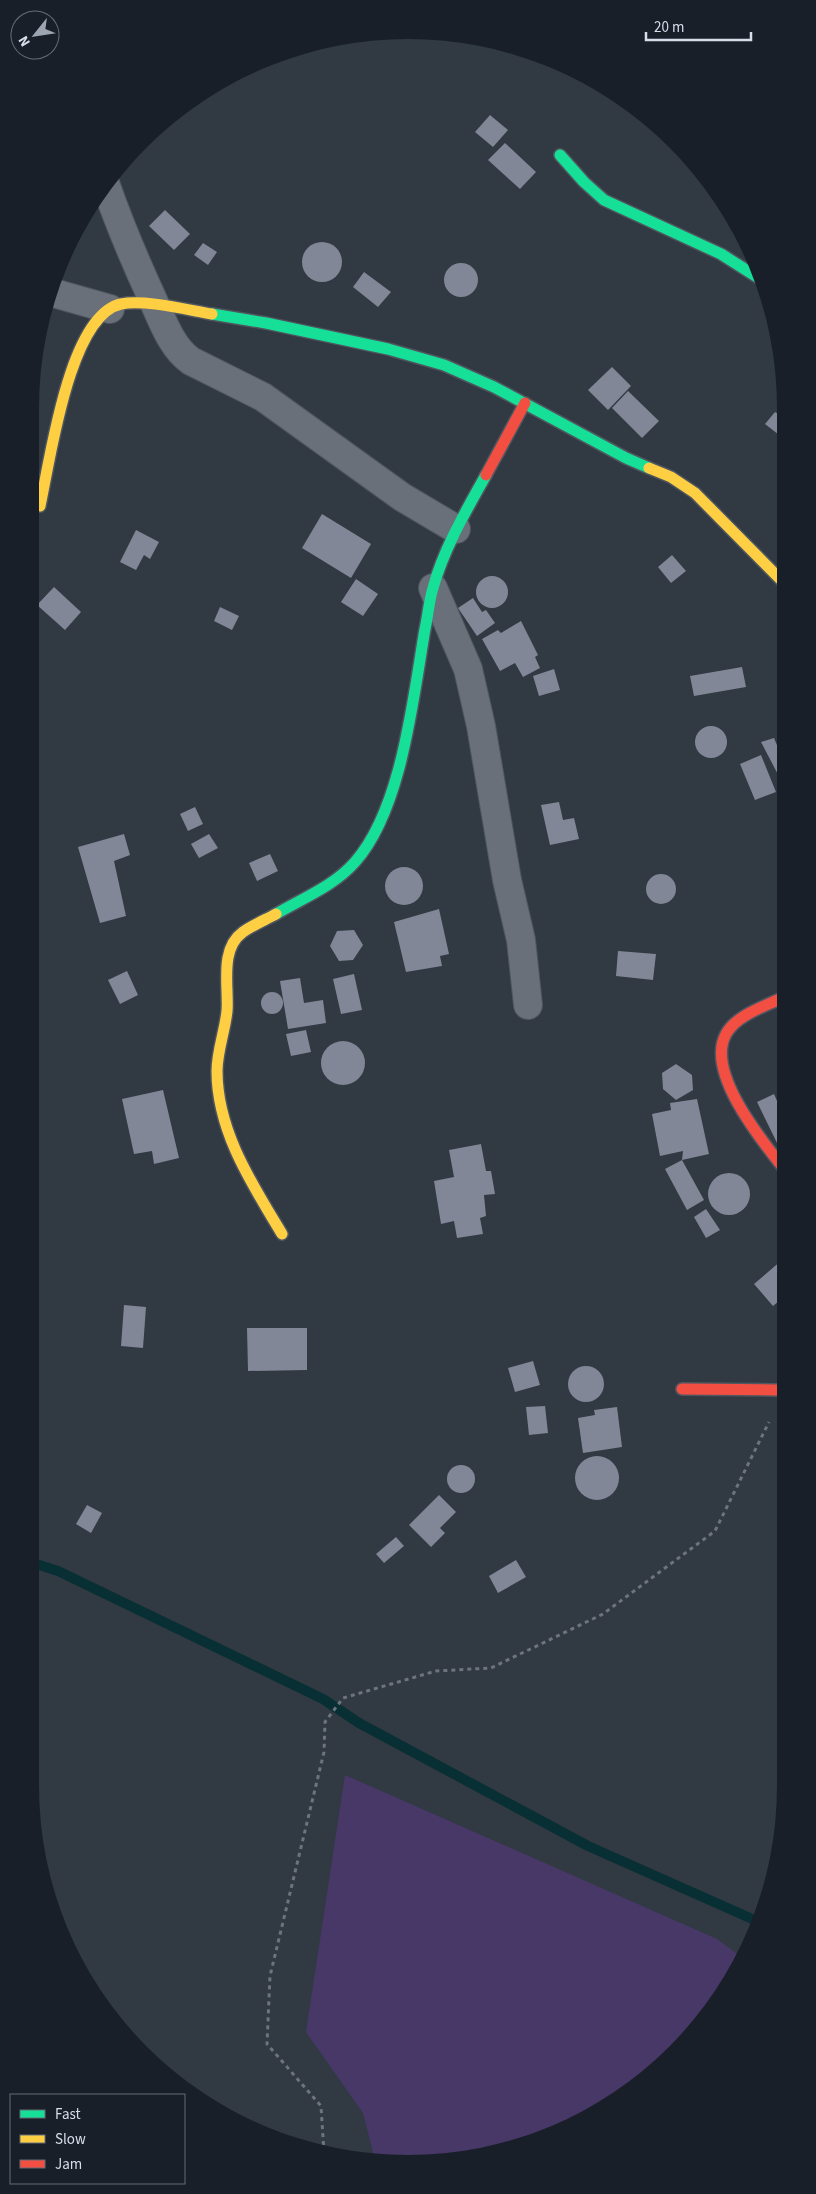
<svg xmlns="http://www.w3.org/2000/svg" width="816" height="2194" viewBox="0 0 816 2194" font-family="'Source Sans 3',sans-serif">
	<rect width="100%" height="100%" fill="#313943"/>
	<polygon fill="#473868" points="345,1775 717,1939 744,1959 708,2016 618,2100 553,2135 482,2157 375,2160 363,2113 306,2032"/>
	<g fill="none" stroke-linecap="round" stroke-linejoin="round">
		<polyline stroke="#082f34" stroke-width="10" points="30,1562 58,1571 323,1699 359,1723 588,1846 759,1922"/>
	</g>
	<g fill="#818797">
		<polygon points="490,115 508,130 493,147 475,132"/>
		<polygon points="505,143 536,172 520,189 488,160"/>
		<polygon points="165,210 190,234 174,250 149,226"/>
		<circle cx="322" cy="262" r="20"/>
		<polygon points="203,243 217,252 208,265 194,255"/>
		<circle cx="461" cy="280" r="17"/>
		<polygon points="364,272 391,292 378,307 353,287"/>
		<polygon points="612,367 631,386 608,410 588,390"/>
		<polygon points="628,391 659,421 642,438 612,408"/>
		<polygon points="775,412 783,417 783,438 765,424"/>
		<polygon points="322,514 371,544 351,578 302,548"/>
		<polygon points="136,530 159,542 150,559 144,555 136,570 120,562"/>
		<polygon points="672,555 686,571 671,583 658,567"/>
		<circle cx="492" cy="592" r="16"/>
		<polygon points="356,579 378,594 363,616 341,602"/>
		<polygon points="30,584 37,590 30,599"/>
		<polygon points="54,587 81,612 65,630 37,605"/>
		<polygon points="473,598 482,612 486,610 495,623 477,636 458,608"/>
		<polygon points="220,607 239,616 232,630 214,621"/>
		<polygon points="521,621 538,655 535,657 540,668 523,677 515,663 500,671 482,639 498,630 501,633"/>
		<polygon points="742,667 746,687 694,696 690,676"/>
		<polygon points="554,669 560,690 539,696 533,676"/>
		<circle cx="711" cy="742" r="16"/>
		<polygon points="774,738 784,762 784,786 761,742"/>
		<polygon points="761,755 776,792 755,800 740,764"/>
		<polygon points="559,802 563,820 574,818 579,839 550,845 541,805"/>
		<polygon points="195,807 203,824 188,831 180,814"/>
		<polygon points="124,834 130,855 114,861 126,916 100,923 78,847"/>
		<polygon points="209,834 218,848 199,858 191,844"/>
		<polygon points="270,854 278,871 257,881 249,863"/>
		<circle cx="404" cy="886" r="19"/>
		<circle cx="661" cy="889" r="15"/>
		<polygon points="439,909 449,954 440,956 442,966 406,972 394,922"/>
		<polygon points="354,930 363,945 353,960 339,961 330,946 337,931"/>
		<polygon points="618,951 656,954 653,980 616,976"/>
		<polygon points="127,971 138,995 120,1004 108,980"/>
		<polygon points="354,974 362,1010 341,1014 333,979"/>
		<polygon points="300,978 304,1003 323,1000 326,1023 288,1029 280,981"/>
		<circle cx="272" cy="1003" r="11"/>
		<polygon points="306,1030 311,1052 291,1056 286,1034"/>
		<circle cx="343" cy="1063" r="22"/>
		<polygon points="676,1064 692,1075 693,1090 676,1100 663,1089 662,1073"/>
		<polygon points="163,1090 179,1158 154,1164 152,1151 134,1154 122,1099"/>
		<polygon points="774,1094 784,1117 785,1147 780,1149 757,1102"/>
		<polygon points="697,1099 709,1154 682,1160 683,1151 660,1156 652,1114 671,1110 670,1103"/>
		<polygon points="481,1144 486,1171 491,1171 495,1194 484,1195 486,1216 480,1218 483,1234 457,1238 454,1221 441,1224 434,1181 454,1177 449,1150"/>
		<polygon points="682,1160 704,1200 687,1210 665,1169"/>
		<circle cx="729" cy="1194" r="21"/>
		<polygon points="706,1209 720,1230 706,1238 694,1217"/>
		<polygon points="782,1260 785,1263 785,1280 780,1284 785,1290 785,1296 773,1306 754,1284"/>
		<polygon points="124,1305 146,1307 143,1348 121,1346"/>
		<polygon points="247,1328 307,1328 307,1370 248,1371"/>
		<polygon points="533,1361 540,1385 515,1392 508,1368"/>
		<circle cx="586" cy="1384" r="18"/>
		<polygon points="545,1406 548,1433 529,1435 526,1407"/>
		<polygon points="617,1407 622,1447 583,1453 578,1418 595,1415 594,1410"/>
		<circle cx="597" cy="1478" r="22"/>
		<circle cx="461" cy="1479" r="14"/>
		<polygon points="439,1495 456,1512 440,1528 445,1533 431,1547 409,1525"/>
		<polygon points="87,1505 102,1513 91,1533 76,1524"/>
		<polygon points="396,1537 404,1546 384,1563 376,1554"/>
		<polygon points="516,1560 526,1577 498,1593 489,1576"/>
	</g>
	<g fill="none" stroke-linecap="round" stroke-linejoin="round">
		<g stroke="#4f565f" stroke-width="30">
			<g id="street">
				<path d="M105,183C119,223 135,261 153,300C163,322 172,348 191,361L263,397L402,497L456,529"/>
				<polyline points="50,292 110,309"/>
				<polyline points="433,588 468,669 481,726 507,880 521,940 528,1005"/>
			</g>
		</g>
		<g stroke="#4f565f" stroke-width="14">
			<g id="fast">
				<polyline points="560,155 584,182 604,200 721,254 762,280"/>
				<polyline points="212,314 266,323 388,349 444,365 494,387 626,458 649,468"/>
				<path d="M276,914C303,898 334,886 355,862C402,809 413,698 425,629C428,616 429,601 433,588C444,548 466,511 486,475"/>
			</g>
		</g>
		<g stroke="#4f565f" stroke-width="14">
			<g id="slow">
				<polyline points="649,468 671,477 695,493 783,582"/>
				<path d="M40,506C50,461 69,315 121,304C144,299 188,310 212,314"/>
				<path d="M276,914C265,920 253,925 243,932C219,949 229,987 227,1011C225,1031 217,1051 217,1071C217,1131 252,1184 282,1234"/>
			</g>
		</g>
		<g stroke="#4f565f" stroke-width="14">
			<g id="jam">
				<polyline points="486,475 525,403"/>
				<path d="M784,997C766,1006 736,1015 726,1034C705,1072 762,1141 785,1170"/>
				<polyline points="682,1389 776,1390 785,1388"/>
			</g>
		</g>
		<polyline stroke="#6d747a" stroke-width="3" stroke-dasharray="4 4" stroke-linecap="butt" points="324,2153 321,2106 267,2044 270,1976 324,1752 325,1722 343,1698 436,1671 491,1668 603,1614 715,1531 769,1422"/>
		<use href="#street" stroke="#6a7079" stroke-width="28"/>
		<use href="#fast" stroke="#16e098" stroke-width="11"/>
		<use href="#slow" stroke="#ffcf43" stroke-width="11"/>
		<use href="#jam" stroke="#f24e42" stroke-width="11"/>
	</g>
	<path d="M0 0H816V2194H0ZM408 39H408A369 369 0 0 1 777 408V1786A369 369 0 0 1 408 2155H408A369 369 0 0 1 39 1786V408A369 369 0 0 1 408 39Z" fill="#181f28" fill-rule="evenodd"/>
	<rect x="10" y="2094" width="175" height="90" fill="#181f28" stroke="#646c76"/>
	<rect x="20" y="2110" width="25" height="8" fill="#16e098" stroke="#646c76"/>
	<text x="55" y="2119" font-size="15" fill="#d5dfeb">Fast</text>
	<rect x="20" y="2135" width="25" height="8" fill="#ffcf43" stroke="#646c76"/>
	<text x="55" y="2144" font-size="15" fill="#d5dfeb">Slow</text>
	<rect x="20" y="2160" width="25" height="8" fill="#f24e42" stroke="#646c76"/>
	<text x="55" y="2169" font-size="15" fill="#d5dfeb">Jam</text>
	<g transform="translate(35 35) rotate(240)"><circle r="24" fill="#181f28" stroke="#646c76"/>
	<path d="M0-4L9 19L0 12L-9 19Z" fill="#9ca5b0"/>
	<text y="-8" font-size="14" font-weight="bold" text-anchor="middle" fill="#d5dfeb">N</text>
	</g>
	<path d="M646 32v8h105v-8" fill="none" stroke="#d5dfeb" stroke-width="2.5"/>
	<text x="654" y="32" font-size="15" fill="#d5dfeb" stroke="#181f28" stroke-width="4" paint-order="stroke">20 m</text>
</svg>
